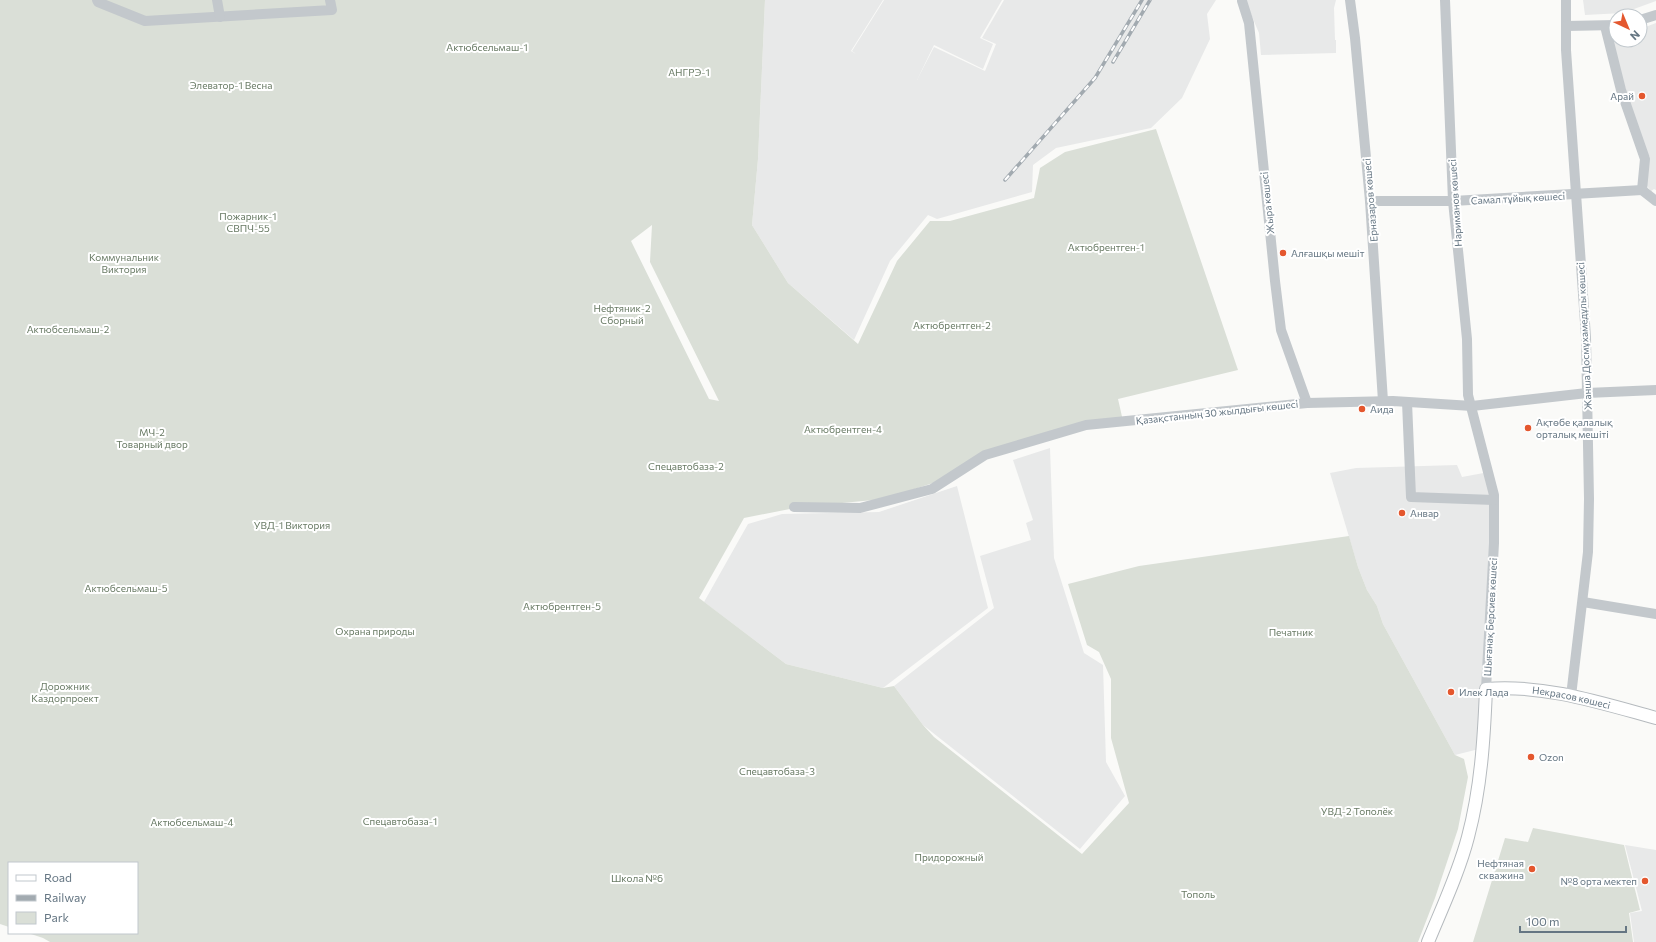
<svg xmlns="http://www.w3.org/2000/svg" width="1656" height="942" viewBox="0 0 1656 942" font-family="Commissioner,sans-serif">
	<rect width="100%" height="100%" fill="#fafaf8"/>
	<g fill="#e8e9e9">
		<polygon points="765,0 883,0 851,51 856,54 852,51 884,0 1002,0 980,38 993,44 983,69 934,45 917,80 934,47 985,71 996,44 982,38 1004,0 1216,0 1207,14 1210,39 1182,98 1151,128 1056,148 1033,165 1032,192 937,219 928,215 890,261 854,340 788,283 752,225 758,159"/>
		<polygon points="1245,0 1336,0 1334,8 1335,40 1336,40 1336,53 1261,55 1259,33"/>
		<polygon points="1583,0 1656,0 1656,1 1623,13 1585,15"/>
		<polygon points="1656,23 1656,190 1654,189 1651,191 1644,182 1650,157 1645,151 1611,42 1616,40 1640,40 1640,29"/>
		<polygon points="1050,448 1054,558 1084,653 1103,665 1106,762 1125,796 1080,849 923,725 894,686 994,608 980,556 1031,540 1026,523 1033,520 1013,460"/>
		<polygon points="1457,465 1462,477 1489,472 1494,500 1483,748 1455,755 1383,624 1377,606 1367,590 1358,567 1330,473 1356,468"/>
		<polygon points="957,486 988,608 883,688 786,664 704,602 748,524 782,514 879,512"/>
		<polygon points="1625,845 1656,850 1656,942 1634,942 1630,913 1642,911"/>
	</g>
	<g fill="#dadfd7" fill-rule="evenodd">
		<path d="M0,0H765L758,159L752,225L788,283L858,344L897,261L930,221H950L1034,198L1040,168L1065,152L1156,129L1238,370L1118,399L1123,421L1086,425L989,455L933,483L884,499L800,507L744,518L699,598L786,664L883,688L894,686L923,725L934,737L1082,854L1129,803L1111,738V679L1099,652L1087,645L1068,584L1139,566L1349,536L1358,567L1367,590L1377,606L1383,624L1455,755L1464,759L1468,777L1458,829L1435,898L1418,942H50L43,938L28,933H137V863H9V927L0,924ZM652,225L650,262L719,401L709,399L631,241Z"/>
		<polygon points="1533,828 1624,845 1640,910 1629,913 1633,942 1473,942 1505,838 1528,842"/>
	</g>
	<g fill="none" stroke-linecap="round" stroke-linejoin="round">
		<g stroke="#b5babe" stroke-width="14">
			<g id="major">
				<path id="s1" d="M1428,942C1442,908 1459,872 1468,837C1481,788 1484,739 1486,689C1543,684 1601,703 1656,718"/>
			</g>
		</g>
		<g stroke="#c3c8cc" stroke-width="10">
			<polyline points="97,0 98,2 145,21 332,10 330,0"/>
			<polyline points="217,0 220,17"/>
			<polyline points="1350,0 1355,38 1370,201 1383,401"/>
			<polyline points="1445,0 1453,201 1467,339 1468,395 1494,495 1494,543 1486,689"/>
			<polyline points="1566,0 1566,50 1586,337 1589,499 1588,552 1571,696"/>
			<polyline points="1242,1 1249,23 1275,281 1281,330 1307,403"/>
			<polyline points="1640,20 1656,15"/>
			<polyline points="1566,26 1616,25"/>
			<polyline points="1605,26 1621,90 1645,159 1642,190"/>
			<polyline points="1642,190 1656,201"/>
			<polyline points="1370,201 1453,201 1642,190"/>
			<polyline points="1407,402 1411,497 1494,500"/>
			<polyline points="794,507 860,508 932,489 985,455 1086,425 1307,403 1393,401 1472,406 1587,393 1656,390"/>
			<polyline points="1583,602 1656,614"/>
		</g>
		<use href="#major" stroke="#fff" stroke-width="12"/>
		<g stroke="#a2aab0" stroke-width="3.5">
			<g id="rail">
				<polyline points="1113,62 1150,0"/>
				<polyline points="1005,180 1095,78 1142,0"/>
			</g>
		</g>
		<use href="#rail" stroke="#fff" stroke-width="2" stroke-dasharray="6" stroke-linecap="butt"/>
	</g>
	<g fill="#e4572e" stroke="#fff" stroke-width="1.5">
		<circle cx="1642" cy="96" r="4"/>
		<circle cx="1283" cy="253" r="4"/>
		<circle cx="1362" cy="409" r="4"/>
		<circle cx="1528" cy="428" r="4"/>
		<circle cx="1402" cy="513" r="4"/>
		<circle cx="1451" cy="692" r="4"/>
		<circle cx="1531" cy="757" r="4"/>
		<circle cx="1532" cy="869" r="4"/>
		<circle cx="1645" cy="881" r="4"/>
	</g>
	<g text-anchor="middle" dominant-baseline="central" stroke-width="4" stroke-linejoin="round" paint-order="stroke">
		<g font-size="10" fill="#687a64" stroke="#fff">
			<text x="487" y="47">Актюбсельмаш-1</text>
			<text x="689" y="72">АНГРЭ-1</text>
			<text x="231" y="85">Элеватор-1 Весна</text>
			<text x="248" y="216">Пожарник-1<tspan x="248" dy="12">СВПЧ-55</tspan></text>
			<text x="1106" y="247">Актюбрентген-1</text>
			<text x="124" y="257">Коммунальник<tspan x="124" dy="12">Виктория</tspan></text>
			<text x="622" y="308">Нефтяник-2<tspan x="622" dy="12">Сборный</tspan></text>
			<text x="952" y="325">Актюбрентген-2</text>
			<text x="68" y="329">Актюбсельмаш-2</text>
			<text x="843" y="429">Актюбрентген-4</text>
			<text x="152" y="432">МЧ-2<tspan x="152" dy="12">Товарный двор</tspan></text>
			<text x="686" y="466">Спецавтобаза-2</text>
			<text x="292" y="525">УВД-1 Виктория</text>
			<text x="126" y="588">Актюбсельмаш-5</text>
			<text x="562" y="606">Актюбрентген-5</text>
			<text x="375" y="631">Охрана природы</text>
			<text x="1291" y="632">Печатник</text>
			<text x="65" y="686">Дорожник<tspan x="65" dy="12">Каздорпроект</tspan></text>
			<text x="777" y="771">Спецавтобаза-3</text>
			<text x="1357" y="811">УВД-2 Тополёк</text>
			<text x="400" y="821">Спецавтобаза-1</text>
			<text x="192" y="822">Актюбсельмаш-4</text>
			<text x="949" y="857">Придорожный</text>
			<text x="637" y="878">Школа №6</text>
			<text x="1198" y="894">Тополь</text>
		</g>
		<g font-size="10" fill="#657683" stroke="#fff" text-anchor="start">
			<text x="1634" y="96" text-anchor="end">Арай</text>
			<text x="1291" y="253">Алғашқы мешіт</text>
			<text x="1370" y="409">Аида</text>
			<text x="1536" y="422">Ақтөбе қалалық<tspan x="1536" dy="12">орталық мешіті</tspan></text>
			<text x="1410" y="513">Анвар</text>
			<text x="1459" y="692">Илек Лада</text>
			<text x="1539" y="757">Ozon</text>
			<text x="1524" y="863" text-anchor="end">Нефтяная<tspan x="1524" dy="12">скважина</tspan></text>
			<text x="1637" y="881" text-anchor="end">№8 орта мектеп</text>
		</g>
		<g font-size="10" fill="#657683" stroke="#fff">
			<text transform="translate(1518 198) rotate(-3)">Самал тұйық көшесі</text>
			<text transform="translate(1370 200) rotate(-95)">Ерназаров көшесі</text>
			<text transform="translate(1267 203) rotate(-96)">Жыра көшесі</text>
			<text transform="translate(1455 203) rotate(-94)">Нариманов көшесі</text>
			<text transform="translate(1584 336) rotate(-93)">Жанша Досмұхамедұлы көшесі</text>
			<text transform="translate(1217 412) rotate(-6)">Қазақстанның 30 жылдығы көшесі</text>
			<text transform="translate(1490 617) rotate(-87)">Шығанақ Берсиев көшесі</text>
			<text stroke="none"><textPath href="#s1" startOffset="348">Некрасов көшесі</textPath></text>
		</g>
	</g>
	<rect x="8" y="862" width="130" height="72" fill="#ffffff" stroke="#c1c8cd"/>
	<rect x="16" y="875" width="20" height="6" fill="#ffffff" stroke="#c1c8cd"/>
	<text x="44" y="882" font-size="12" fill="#657683">Road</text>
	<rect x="16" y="895" width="20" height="6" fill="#a2aab0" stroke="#c1c8cd"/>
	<text x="44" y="902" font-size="12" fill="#657683">Railway</text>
	<rect x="16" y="912" width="20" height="12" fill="#dadfd7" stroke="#c1c8cd"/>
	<text x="44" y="922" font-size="12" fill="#657683">Park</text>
	<g transform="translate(1628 28) rotate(136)"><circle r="19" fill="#ffffff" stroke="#c1c8cd"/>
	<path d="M0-3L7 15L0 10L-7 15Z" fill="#e4572e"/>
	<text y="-6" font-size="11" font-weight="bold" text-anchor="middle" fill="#657683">N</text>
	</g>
	<path d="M1520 926v6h106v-6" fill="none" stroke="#657683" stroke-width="2"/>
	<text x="1526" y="926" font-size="12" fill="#657683" stroke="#ffffff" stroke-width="3" paint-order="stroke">100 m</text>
</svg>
